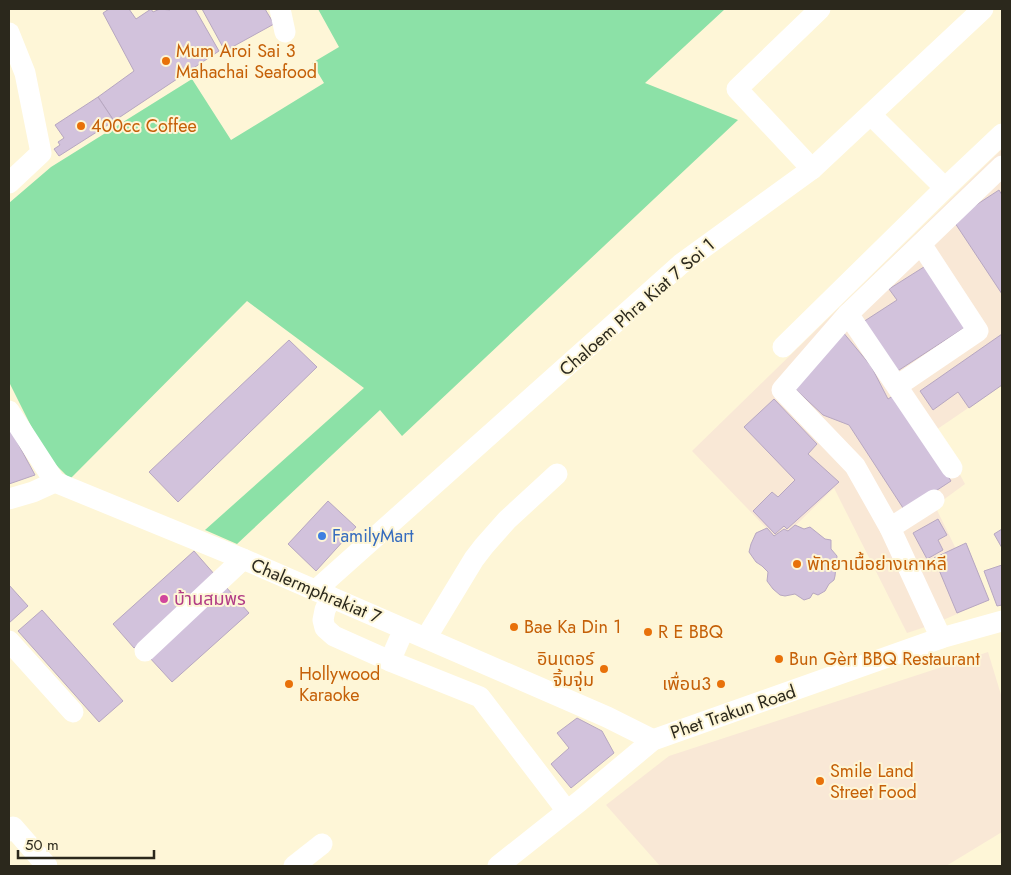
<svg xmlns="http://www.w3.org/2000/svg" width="1011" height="875" viewBox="0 0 1011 875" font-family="Jost,'Noto Sans Thai',sans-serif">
	<rect width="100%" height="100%" fill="#fef6d7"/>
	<g fill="#f9e8d6">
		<polygon points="1002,149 1002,385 936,430 965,484 935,506 956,549 966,543 989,600 934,624 907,633 834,488 797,524 788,531 784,529 774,536 692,451"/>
		<polygon points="988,652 1002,698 1002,832 946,866 660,866 606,805 669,756"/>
	</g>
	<polygon fill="#8ce1a7" points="318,9 725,9 645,83 738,120 402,436 380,410 237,544 205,530 364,388 247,301 70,479 45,454 9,382 9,203 51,167 192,79 231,140 324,83 312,63 339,47"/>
	<g fill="#d2c2dc" stroke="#b7a7c1">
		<polygon points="109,9 129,9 136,19 151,9 153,12 160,9 170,10 170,9 195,9 219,51 114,121 98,97 134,71 103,13"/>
		<polygon points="202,9 265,9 274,24 225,51"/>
		<polygon points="98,97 114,121 59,156 54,149 60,145 58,142 64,138 55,125"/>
		<polygon points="999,190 1002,195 1002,294 953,220"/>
		<polygon points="927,265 967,326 896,372 863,322 897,300 889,289"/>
		<polygon points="842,331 871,366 888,399 896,394 951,481 905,511 849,425 823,415 791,385"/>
		<polygon points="1002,334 1002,385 969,408 958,392 933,410 920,391"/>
		<polygon points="289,340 317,367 178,502 149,472"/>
		<polygon points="774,399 817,444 808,454 839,482 787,529 784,526 775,534 753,511 772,492 778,497 795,480 744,427"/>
		<polygon points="9,427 35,475 9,484"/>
		<polygon points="328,501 356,527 316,571 288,544"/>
		<polygon points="938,519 947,535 938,540 943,550 927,559 913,533"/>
		<polygon points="795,525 804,529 810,527 825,539 831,540 831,549 837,556 835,576 834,580 829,584 825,591 818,595 813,593 810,598 804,600 795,594 785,596 780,595 773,589 767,581 768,572 762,566 756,562 749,552 751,544 756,533 767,528 774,536 784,529 788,531"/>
		<polygon points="1002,529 1002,548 994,534"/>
		<polygon points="966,543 989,600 957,613 934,558"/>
		<polygon points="194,551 215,575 134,648 113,624"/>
		<polygon points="1002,565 1002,605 997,606 984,571"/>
		<polygon points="9,585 28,606 9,623"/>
		<polygon points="226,587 249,613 172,682 149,657"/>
		<polygon points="42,610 123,701 99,722 18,631"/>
		<polygon points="577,718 602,731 614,753 571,788 551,764 569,748 557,733"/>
	</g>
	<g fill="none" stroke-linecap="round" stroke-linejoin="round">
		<g stroke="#fff" stroke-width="21">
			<polyline points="280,9 285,32"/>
			<polyline points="9,33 25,73 41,153 9,183"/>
			<polyline points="871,115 945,188"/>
			<polyline points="812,169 737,89 820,9"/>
			<polyline points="848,314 952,468"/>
			<polyline points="783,347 945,188 1002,134"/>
			<polyline points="897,386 978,331 921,244"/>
			<polyline points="9,411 55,482 243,559 607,717 653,740"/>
			<polyline points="9,499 33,492 55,482"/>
			<polyline points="890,528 934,500"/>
			<polyline points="316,590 681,264 812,169 983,9"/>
			<polyline points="331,597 325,610 323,620 325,628 334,636 390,661 480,697 567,811"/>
			<polyline points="426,638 474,559 484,546 507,520 557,474"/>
			<polyline points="941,638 890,528 855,466 782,390 848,314 1002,166"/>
			<polyline points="9,641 73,712"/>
			<polyline points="145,651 243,559"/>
			<polyline points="390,661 404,629"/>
			<polyline points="9,831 13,827 47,866"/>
			<polyline points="294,866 322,844"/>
			<polyline points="498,866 580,801 653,740 941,638 1002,621"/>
		</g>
	</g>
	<g fill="#e8710a" stroke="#fef6d7" stroke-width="2">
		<circle cx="166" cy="61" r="5"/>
		<circle cx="81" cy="126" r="5"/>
		<circle cx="797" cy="564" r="5"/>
		<circle cx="514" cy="627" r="5"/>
		<circle cx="648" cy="632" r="5"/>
		<circle cx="779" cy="659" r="5"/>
		<circle cx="604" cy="669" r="5"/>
		<circle cx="289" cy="684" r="5"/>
		<circle cx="721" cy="684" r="5"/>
		<circle cx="820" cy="781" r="5"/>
	</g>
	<circle fill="#3f7fe0" stroke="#fef6d7" stroke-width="2" cx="322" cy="536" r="5"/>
	<circle fill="#d1479c" stroke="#fef6d7" stroke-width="2" cx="164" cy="599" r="5"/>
	<g text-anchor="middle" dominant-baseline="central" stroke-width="4" stroke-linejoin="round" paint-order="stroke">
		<g font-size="18" fill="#c56008" stroke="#fef6d7" text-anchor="start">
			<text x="176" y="51">Mum Aroi Sai 3<tspan x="176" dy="21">Mahachai Seafood</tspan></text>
			<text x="91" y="126">400cc Coffee</text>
			<text x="807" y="564">พัทยาเนื้อย่างเกาหลี</text>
			<text x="524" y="627">Bae Ka Din 1</text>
			<text x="658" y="632">R E BBQ</text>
			<text x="594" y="659" text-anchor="end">อินเตอร์<tspan x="594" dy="21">จิ้มจุ่ม</tspan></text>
			<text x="789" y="659">Bun Gèrt BBQ Restaurant</text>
			<text x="299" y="674">Hollywood<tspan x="299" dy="21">Karaoke</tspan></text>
			<text x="711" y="684" text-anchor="end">เพื่อน3</text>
			<text x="830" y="771">Smile Land<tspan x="830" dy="21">Street Food</tspan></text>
		</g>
		<g font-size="18" fill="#2b281c" stroke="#fef6d7">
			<text transform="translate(637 307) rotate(-41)">Chaloem Phra Kiat 7 Soi 1</text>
			<text transform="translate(316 591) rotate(23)">Chalermphrakiat 7</text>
			<text transform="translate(733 712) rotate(-19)">Phet Trakun Road</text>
		</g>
		<g font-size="18" fill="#366cbe" stroke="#fef6d7" text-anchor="start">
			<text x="332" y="536">FamilyMart</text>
		</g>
		<g font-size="18" fill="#b23c85" stroke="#fef6d7" text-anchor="start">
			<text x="174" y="599">บ้านสมพร</text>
		</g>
	</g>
	<rect width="1011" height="875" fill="none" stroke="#2b281c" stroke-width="20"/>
	<path d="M18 850v8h136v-8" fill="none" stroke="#2b281c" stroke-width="2.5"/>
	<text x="25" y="850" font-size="15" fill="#2b281c" stroke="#fef6d7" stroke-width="4" paint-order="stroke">50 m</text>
</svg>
